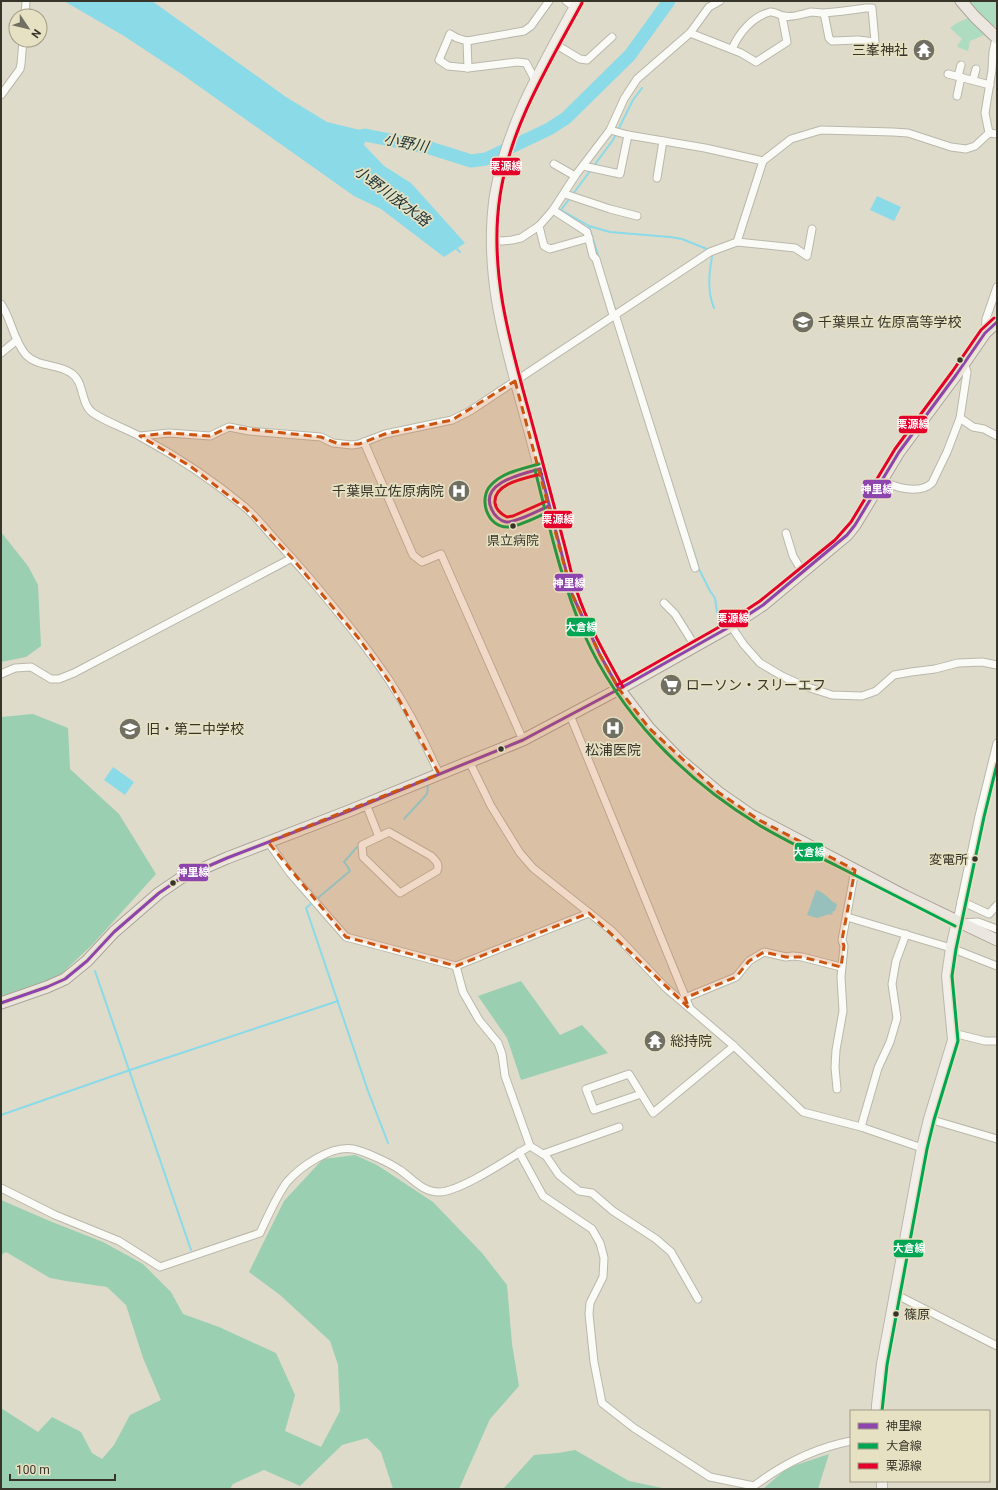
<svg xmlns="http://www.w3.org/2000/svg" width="998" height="1490" viewBox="0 0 998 1490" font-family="Roboto,'Noto Sans JP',sans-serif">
	<rect width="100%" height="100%" fill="#dedbcb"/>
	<g fill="#addcc0">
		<polygon points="967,1 997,1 997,26 993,27"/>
		<polygon points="968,18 984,35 970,41 968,51 960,48 957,46 962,39 950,28 957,23"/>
	</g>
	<g fill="#9acfb2">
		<polygon points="1,532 28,566 38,585 41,646 26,657 1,662"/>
		<polygon points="33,714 68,728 70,769 119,814 156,874 93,944 57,978 1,998 1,717"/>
		<polygon points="521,981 560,1035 582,1025 608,1053 521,1080 507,1038 478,996"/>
		<polygon points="355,1155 377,1165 433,1202 482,1253 507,1285 512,1344 519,1386 490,1419 459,1489 393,1489 381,1452 367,1438 342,1445 300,1486 264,1470 233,1484 230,1489 1,1489 1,1408 38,1432 52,1417 81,1432 92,1453 102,1459 114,1445 130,1415 161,1400 143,1358 126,1305 107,1287 66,1281 50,1278 6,1252 1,1255 1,1200 52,1222 103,1242 143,1264 171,1292 183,1314 219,1327 276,1353 295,1395 285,1431 321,1447 340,1411 338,1365 330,1341 280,1295 249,1272 284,1201 323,1159"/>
		<polygon points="575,1450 629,1481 667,1489 503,1489 534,1455 558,1453"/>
		<polygon points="829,1454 818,1489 763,1489 787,1468"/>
	</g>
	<g fill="#8adae8">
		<polygon points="64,1 152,1 286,97 327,122 368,132 364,145 384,166 411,183 465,243 444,257 381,209 354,196 183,75 124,36"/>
		<polygon points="877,196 901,207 894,221 870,210"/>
		<polygon points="113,767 134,782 125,795 104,780"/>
		<path d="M816,890C828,894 828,900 837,904L835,911H833L832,915L830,914L817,918L807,915Z"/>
	</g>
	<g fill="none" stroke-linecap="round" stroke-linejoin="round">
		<g stroke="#8adae8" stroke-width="2">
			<polyline points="573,194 613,140 633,100 642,88"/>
			<polyline points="570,198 561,210 589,226 599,259"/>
			<path d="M589,226L610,232L670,237L682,239L707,249L712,257C709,274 707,291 714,308"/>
			<polyline points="455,247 460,252"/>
			<polyline points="607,284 616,312"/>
			<polyline points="693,550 699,569 710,591 715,598 717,612"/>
			<polyline points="404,819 427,794 428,785"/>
			<polyline points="357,847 344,862 348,867 350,871 306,908 368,1091 388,1143"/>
			<polyline points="95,971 191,1250"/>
			<polyline points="1,1115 130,1070 338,1001"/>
		</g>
		<polyline stroke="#8adae8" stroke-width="13" points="350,138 365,135 430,148 471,161 486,159 549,129 566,118 630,55 669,1"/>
		<g stroke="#bab8ab" stroke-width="9">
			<g id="street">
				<polyline points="566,1 574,7"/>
				<polyline points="25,16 26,1"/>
				<polyline points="690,33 741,53 756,62 787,42 782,16"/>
				<polyline points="467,41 468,68"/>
				<polyline points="555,44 580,59 587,60 612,37"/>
				<path d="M732,49C739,33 752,17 770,12C776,11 779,16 784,16C793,18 802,14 811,12C815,12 819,13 823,13C837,12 852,10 866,8H872L875,42L858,40L832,41L829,38L824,13"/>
				<polyline points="948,74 990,85"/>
				<polyline points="958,76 961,65"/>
				<polyline points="535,80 526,63 517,62 468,68 448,66 439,60 450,34 457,38 467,41 524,31 531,26 549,1"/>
				<polyline points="973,80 976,69"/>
				<polyline points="1,95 20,69 21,64 23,40"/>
				<polyline points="957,96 961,77"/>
				<polyline points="610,130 628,135 705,148 763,161"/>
				<polyline points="989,133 985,113 992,70 993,52 996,38"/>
				<polyline points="554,164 575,176"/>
				<polyline points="583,166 620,174 628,135"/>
				<polyline points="657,178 663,141"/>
				<polyline points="565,194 610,209 637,216"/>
				<polyline points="553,210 587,232 593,256 596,259 613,315"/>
				<polyline points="539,226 544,246 550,249 589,238"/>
				<polyline points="491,239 502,241 512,240 521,238 539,226 553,210 575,176 610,130 624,99 637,79 690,33 709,7 720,1"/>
				<polyline points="737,242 795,248 807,256 812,229"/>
				<path d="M1,304C12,320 13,340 26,355C39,368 57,363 71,373C85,382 80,404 93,413C108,423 125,428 141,437C178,457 214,481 246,508C256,517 264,527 273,537C288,554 303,570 317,587C342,617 367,647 389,680C408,709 425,742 439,774"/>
				<polyline points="615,314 695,568"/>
				<polyline points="985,333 986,319 997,287"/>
				<polyline points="1,353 17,340"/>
				<polyline points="960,418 973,427 984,429 997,436"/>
				<polyline points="140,436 169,433 210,436 229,427 249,431 321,437 333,443 352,445 359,444 385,434 452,420 470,411 710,252 737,242 763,161 791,139 821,130 893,132 908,133 951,147 966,149 975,146 989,133 997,134"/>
				<polyline points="364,442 413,555 422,562 441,554 523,740"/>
				<path d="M881,481C895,487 919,495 932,483L947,452L960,418L967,372L964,363"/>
				<polyline points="786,533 793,556 803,573"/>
				<polyline points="664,603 675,614 695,646"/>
				<polyline points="731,626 744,645 760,663 782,676 804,686 832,695 862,696 876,691 894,675 911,672 935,669 958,663 982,662 997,665"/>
				<polyline points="1,674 15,668 31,667 51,679 59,679 74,673 292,558"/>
				<polyline points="570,715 689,1006"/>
				<polyline points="469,761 491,806 520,853 533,868 612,931 666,988 734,1046 803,1112 861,1127 922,1148"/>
				<polyline points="366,804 379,837"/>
				<path d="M389,832L431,856C436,861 440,864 437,871L400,893L363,857L362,845Z"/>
				<polyline points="268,842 290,873 346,937 456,966 589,913"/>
				<polyline points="961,901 989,914 997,905"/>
				<polyline points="847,917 951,948 997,966"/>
				<polyline points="957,921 979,816 997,743"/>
				<polyline points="963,923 978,922 997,929"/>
				<polyline points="456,966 463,992 479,1020 498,1043 502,1054 505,1076 530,1146 546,1156 559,1175 579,1191 592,1193 613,1211 656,1239 671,1252 698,1299"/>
				<polyline points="685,998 736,977 749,961 764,952 786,957 793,956 802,957 841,967"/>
				<polyline points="953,1033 985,1041 997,1041"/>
				<polyline points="837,1089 835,1067 836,1050 843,1011 841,977 844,946 842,940 855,870"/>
				<polyline points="641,1094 594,1110 586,1089 629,1074 653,1113 734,1046"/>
				<polyline points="929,1119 997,1139"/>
				<polyline points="861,1127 878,1068 890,1042 897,1018 892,984 896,961 906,934"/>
				<path d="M519,1152L543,1196L592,1229L600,1243L604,1258L603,1277L590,1303L589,1314L594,1362L602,1403L634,1428L710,1477L754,1486C783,1464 815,1448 851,1441"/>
				<polyline points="543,1154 619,1127"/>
				<path d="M1,1188L55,1215L119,1241L160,1267L260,1233C267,1218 277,1195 287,1182C300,1167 331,1145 353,1149C364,1151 390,1163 400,1170C412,1178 422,1192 439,1192C460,1192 510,1158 530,1146"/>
				<polyline points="895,1294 997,1346"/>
			</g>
		</g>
		<g stroke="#bab8ab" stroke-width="12">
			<g id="secondary">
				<path d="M578,1C544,63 507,124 495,195C482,282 511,362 533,445C542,480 551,514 560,548C564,563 567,579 572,594C584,627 601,658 619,689"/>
				<polyline points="877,1411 877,1405 882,1364 922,1148 929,1119 953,1040 947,976 951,948 957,921"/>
				<polyline points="882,1481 882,1489"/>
			</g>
		</g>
		<g stroke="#aca496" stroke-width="13">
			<g id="primary">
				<polyline points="961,1 975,17 997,38"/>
				<polyline points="619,689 649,728 679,759 718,792 751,815 905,896 997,940"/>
				<polyline points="1,1003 47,987 65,979 87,961 114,932 159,893 181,878 227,858 349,811 523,740 619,689 731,626 763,605 847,535 855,525 899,452 956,375 985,333 997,322"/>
			</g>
		</g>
		<use href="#street" stroke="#fafaf7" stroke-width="7"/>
		<use href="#secondary" stroke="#f2efeb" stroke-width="10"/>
		<use href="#primary" stroke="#ebe6df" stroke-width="11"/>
		<g stroke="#e6e1c3" stroke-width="6">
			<g id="bus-1">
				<polyline points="540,469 572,594 600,655 619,689"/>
				<path d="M540,469C522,474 478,483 492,510C494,515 500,521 506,522C516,523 539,510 549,506"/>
				<polyline points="1,1003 47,987 65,979 87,961 114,932 159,893 181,878 227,858 349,811 523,740 619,689 731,626 763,605 847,535 855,525 899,452 956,375 985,333 997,322"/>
			</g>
		</g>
		<g stroke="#e6e1c3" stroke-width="6">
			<g id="bus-2">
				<path d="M539,464C522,469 503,472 491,485C478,498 487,528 508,527C522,526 538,516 551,511"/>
				<path d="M535,470C549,525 561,581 584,634C620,715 684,779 759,825C784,840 811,853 837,866C876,886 915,906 955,926"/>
				<polyline points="882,1411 887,1365 927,1149 934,1120 958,1041 952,976 956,949 984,817 997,764"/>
			</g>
		</g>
		<g stroke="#e6e1c3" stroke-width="6">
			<g id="bus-3">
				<path d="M582,3C549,64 510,127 500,196C487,281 517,364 538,445C547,479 556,513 565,547C569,562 572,578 577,592C588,625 606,656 623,687"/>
				<path d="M541,474C527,478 493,483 495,503C496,510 501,514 507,517L513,516L547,501"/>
				<polyline points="617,685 728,622 760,601 835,540 851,522 895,449 952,372 981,330 994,318"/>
			</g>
		</g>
		<use href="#bus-1" stroke="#8e44ad" stroke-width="3"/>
		<use href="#bus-2" stroke="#00a651" stroke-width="3"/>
		<use href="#bus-3" stroke="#e4002b" stroke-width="3"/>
	</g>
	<path fill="#cd5410" fill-opacity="0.2" stroke="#cd5410" stroke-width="3" stroke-dasharray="8 5" stroke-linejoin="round" d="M515,381L572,594L600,655L619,689L649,728L718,792L759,820L855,870L842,940L844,946L841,967L802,957H786L764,952L749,961L736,977L685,998L689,1008L589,913L456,966L346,937L268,842L439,774L389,681L360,640L292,558L246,509L190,466L140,436L169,433L210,436L229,427L321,437L339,444H359L385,434L452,420Z"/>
	<defs>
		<g id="temple-disc" transform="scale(1.15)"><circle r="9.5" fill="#716f62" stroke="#e6e1c3"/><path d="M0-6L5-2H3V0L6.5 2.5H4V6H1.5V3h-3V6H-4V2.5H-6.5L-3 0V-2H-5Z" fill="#fff"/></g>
		<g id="school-disc" transform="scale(1.15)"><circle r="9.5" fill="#716f62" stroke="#e6e1c3"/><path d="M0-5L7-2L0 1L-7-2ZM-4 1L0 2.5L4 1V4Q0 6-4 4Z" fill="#fff"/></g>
		<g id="hospital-disc" transform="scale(1.15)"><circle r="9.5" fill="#716f62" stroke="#e6e1c3"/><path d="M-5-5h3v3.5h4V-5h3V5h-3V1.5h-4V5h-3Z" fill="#fff"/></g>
		<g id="supermarket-disc" transform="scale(1.15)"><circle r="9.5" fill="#716f62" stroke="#e6e1c3"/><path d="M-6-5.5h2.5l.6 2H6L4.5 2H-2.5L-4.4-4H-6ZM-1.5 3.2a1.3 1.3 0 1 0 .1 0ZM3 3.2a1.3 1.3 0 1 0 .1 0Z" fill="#fff"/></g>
	</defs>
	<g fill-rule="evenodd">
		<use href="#temple-disc" x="924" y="50"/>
		<use href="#school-disc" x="803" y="322"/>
		<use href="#hospital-disc" x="459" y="491"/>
		<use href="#supermarket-disc" x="671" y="685"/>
		<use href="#hospital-disc" x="613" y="728"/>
		<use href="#school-disc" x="130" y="729"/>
		<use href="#temple-disc" x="655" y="1041"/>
	</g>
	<g fill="#373529" stroke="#e6e1c3" stroke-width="1.5">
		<circle cx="960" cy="360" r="3.5"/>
		<circle cx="513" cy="526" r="3.5"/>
		<circle cx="501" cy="749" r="3.5"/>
		<circle cx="975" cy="859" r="3.5"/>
		<circle cx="173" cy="883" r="3.5"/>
		<circle cx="896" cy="1314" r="3.5"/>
	</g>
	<g text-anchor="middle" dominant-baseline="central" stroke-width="3.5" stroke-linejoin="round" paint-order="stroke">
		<g font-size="13" fill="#373529" stroke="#e6e1c3">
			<text x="513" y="540">県立病院</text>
			<text x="968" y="859" text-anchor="end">変電所</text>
			<text x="904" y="1314" text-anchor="start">篠原</text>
		</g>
		<g font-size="14" fill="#373529" stroke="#e6e1c3" text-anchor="start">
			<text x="908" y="50" text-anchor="end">三峯神社</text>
			<text x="818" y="322">千葉県立 佐原高等学校</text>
			<text x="444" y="491" text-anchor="end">千葉県立佐原病院</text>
			<text x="686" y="685">ローソン・スリーエフ</text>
			<text x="146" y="729">旧・第二中学校</text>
			<text x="613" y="750" text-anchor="middle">松浦医院</text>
			<text x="670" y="1041">総持院</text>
		</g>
		<g font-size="15" font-style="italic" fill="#1b3035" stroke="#e6e1c3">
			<text transform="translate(406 143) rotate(11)">小野川</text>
			<text transform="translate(392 196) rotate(37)">小野川放水路</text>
		</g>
	</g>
	<g stroke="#e6e1c3" stroke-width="1.5">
		<rect x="491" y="157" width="30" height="19" rx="4" fill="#e4002b"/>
		<rect x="898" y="415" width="30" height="19" rx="4" fill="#e4002b"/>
		<rect x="862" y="479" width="30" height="20" rx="4" fill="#8e44ad"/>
		<rect x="543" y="510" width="30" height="19" rx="4" fill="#e4002b"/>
		<rect x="554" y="573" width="30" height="19" rx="4" fill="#8e44ad"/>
		<rect x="718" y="609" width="31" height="19" rx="4" fill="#e4002b"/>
		<rect x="566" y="617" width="30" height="20" rx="4" fill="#00a651"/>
		<rect x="794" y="842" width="30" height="20" rx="4" fill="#00a651"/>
		<rect x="178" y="863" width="31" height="19" rx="4" fill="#8e44ad"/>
		<rect x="893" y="1239" width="31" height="19" rx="4" fill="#00a651"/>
	</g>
	<g font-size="11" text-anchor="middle" font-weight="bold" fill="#fff">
		<text x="506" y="170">栗源線</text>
		<text x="913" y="428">栗源線</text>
		<text x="877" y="493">神里線</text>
		<text x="558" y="523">栗源線</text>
		<text x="569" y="587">神里線</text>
		<text x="733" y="622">栗源線</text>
		<text x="581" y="631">大倉線</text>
		<text x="809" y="856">大倉線</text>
		<text x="193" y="876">神里線</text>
		<text x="909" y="1252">大倉線</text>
	</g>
	<rect width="998" height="1490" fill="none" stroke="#373529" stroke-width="4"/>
	<rect x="850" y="1410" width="140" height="72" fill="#e6e1c3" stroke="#a09c85"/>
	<rect x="858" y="1423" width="20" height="6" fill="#8e44ad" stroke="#a09c85"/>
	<text x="886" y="1430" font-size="12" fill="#373529">神里線</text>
	<rect x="858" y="1443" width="20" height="6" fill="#00a651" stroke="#a09c85"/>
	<text x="886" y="1450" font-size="12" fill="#373529">大倉線</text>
	<rect x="858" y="1463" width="20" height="6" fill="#e4002b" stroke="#a09c85"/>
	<text x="886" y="1470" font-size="12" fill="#373529">栗源線</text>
	<g transform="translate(28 28) rotate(125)"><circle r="19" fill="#e6e1c3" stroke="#a09c85"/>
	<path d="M0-3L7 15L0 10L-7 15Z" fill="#716f62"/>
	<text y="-6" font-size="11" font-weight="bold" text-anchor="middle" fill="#373529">N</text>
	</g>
	<path d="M10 1474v6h105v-6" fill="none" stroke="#373529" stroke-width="2"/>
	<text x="16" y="1474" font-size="12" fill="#373529" stroke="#e6e1c3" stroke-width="3" paint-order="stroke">100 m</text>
</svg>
